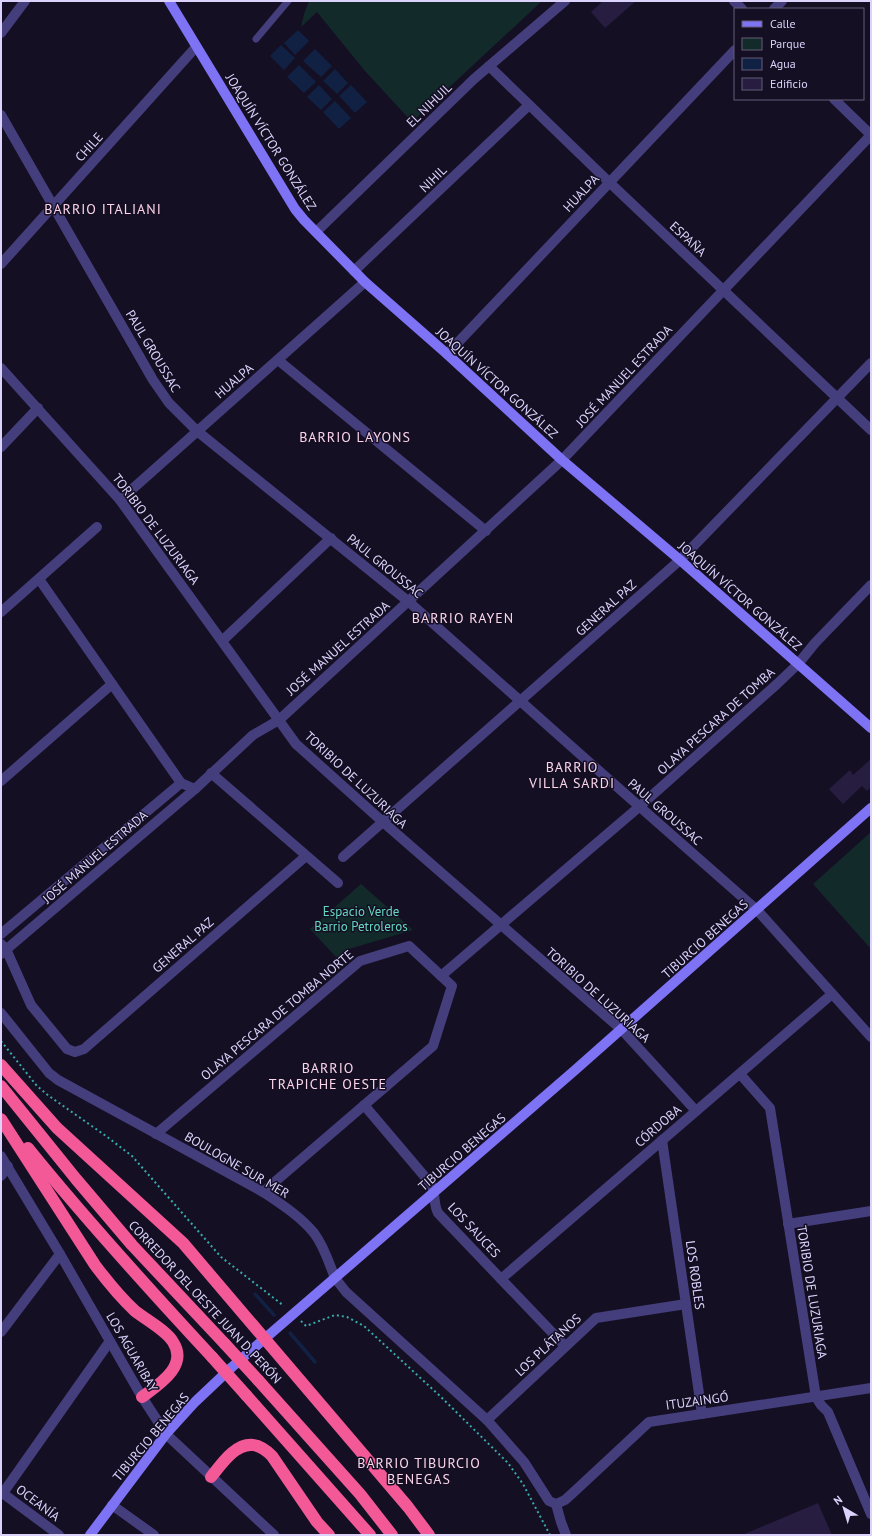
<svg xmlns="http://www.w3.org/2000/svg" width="872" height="1536" viewBox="0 0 872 1536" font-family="'PT Sans',sans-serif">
	<rect width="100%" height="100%" fill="#140f22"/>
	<g fill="#132a2b">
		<polygon points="309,1 542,1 412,122 365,71 317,12 301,27 304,14"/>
		<polygon points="871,832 871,949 813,884"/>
		<polygon points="361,884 413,930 349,949 338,959 310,929"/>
	</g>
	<g fill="#112144">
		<polygon points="298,30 309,41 295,55 284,43"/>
		<polygon points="281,45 295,58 284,70 270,56"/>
		<polygon points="315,49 332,66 321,77 303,61"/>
		<polygon points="299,65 316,82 304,93 287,77"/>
		<polygon points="335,69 348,83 337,94 323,81"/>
		<polygon points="319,85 332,99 321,110 307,97"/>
		<polygon points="351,85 367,102 355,113 339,96"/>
		<polygon points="335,101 351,118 339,129 323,112"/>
	</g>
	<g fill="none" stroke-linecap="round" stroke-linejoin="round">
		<g stroke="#112144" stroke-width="3.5">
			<polyline points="255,1294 274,1315"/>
			<polyline points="290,1333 315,1362"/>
		</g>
	</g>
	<g fill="#271d41">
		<polygon points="603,1 636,1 605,28 591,12"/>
		<polygon points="871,759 871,787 867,791 862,786 843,804 829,789 850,770 853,775"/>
		<polygon points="818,1503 832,1535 742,1535"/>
	</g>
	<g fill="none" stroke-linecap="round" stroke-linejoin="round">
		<g stroke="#38aaac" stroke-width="2" stroke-dasharray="2 3" stroke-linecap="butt">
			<polyline points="1,1041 37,1086 49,1096 106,1136 132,1156 221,1257 284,1306"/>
			<polyline points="301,1321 306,1326 335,1315 347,1317 364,1326 440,1396 508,1463 523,1484 550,1535"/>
		</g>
		<polyline stroke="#453e7d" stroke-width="7" points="256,39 288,1"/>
		<g stroke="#453e7d" stroke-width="10">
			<polyline points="774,9 782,1"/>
			<polyline points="489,66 609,182 871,430"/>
			<polyline points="1,115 153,380 169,403 197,431 409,602 581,755 757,910 871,1037"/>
			<polyline points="316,232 474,79 565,1"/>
			<polyline points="1,264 196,47"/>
			<polyline points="354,271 529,105"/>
			<polyline points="447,354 735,50"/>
			<polyline points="278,360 486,531"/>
			<polyline points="1,368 120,500 296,744 383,822 622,1030 696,1111"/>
			<polyline points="1,447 38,408"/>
			<polyline points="120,500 365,282"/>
			<polyline points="39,579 181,783 195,789"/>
			<polyline points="1,612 97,527"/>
			<polyline points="223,640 331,538"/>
			<polyline points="211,773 338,883"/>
			<polyline points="1,781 112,684"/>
			<polyline points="343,857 680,560"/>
			<polyline points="1,934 181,783"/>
			<polyline points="1,944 6,949 31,1005 67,1049 75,1052 84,1049 306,856"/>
			<polyline points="1,954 195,789 253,735 279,720 562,460 871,135"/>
			<polyline points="441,976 639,807 777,684 798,664 815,643 871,585"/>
			<path d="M1,1013L49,1073L58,1080L263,1192C281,1204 300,1216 314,1233C324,1246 329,1263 335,1278"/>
			<polyline points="740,1074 770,1108 816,1397 821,1405 828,1412 871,1514"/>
			<path d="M364,1105L431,1184C436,1193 433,1204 438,1213L565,1346"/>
			<polyline points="156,1134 360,961 409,946 452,986 433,1046 263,1192"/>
			<polyline points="662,1140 702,1414"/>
			<polyline points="1,1156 60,1254 142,1397 166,1434 274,1535"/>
			<polyline points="1,1176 8,1166"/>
			<polyline points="788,1224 871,1211"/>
			<polyline points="501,1279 832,994"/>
			<polyline points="1,1332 60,1254"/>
			<polyline points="487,1420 596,1318 686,1304"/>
			<polyline points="1,1492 59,1535"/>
			<polyline points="3,1493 110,1341"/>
			<polyline points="556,1504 561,1522 566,1535"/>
			<polyline points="112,1505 154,1535"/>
		</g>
		<g stroke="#453e7d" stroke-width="10">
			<polyline points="734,1 742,9"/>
			<polyline points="1,33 25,1"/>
			<polyline points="834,99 871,135"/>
			<polyline points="680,560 871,363"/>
			<polyline points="335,1278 346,1292 487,1420 524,1462 549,1501 556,1504 565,1500 576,1490 649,1422 871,1388"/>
		</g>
		<g stroke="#7e72f5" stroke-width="10">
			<polyline points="169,1 295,209 304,220 365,282 447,354 562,460 680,560 871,728"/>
			<polyline points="90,1535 166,1434 195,1402 232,1367 574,1071 871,808"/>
		</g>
		<g stroke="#f35897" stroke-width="12">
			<polyline points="1,1065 57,1128 183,1243 408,1507 429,1535"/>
			<polyline points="1,1086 76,1179 132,1245 225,1344"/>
			<path d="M1,1119L95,1265C107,1281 120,1297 135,1311C145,1319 167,1331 173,1342C189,1366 158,1385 142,1397"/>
			<path d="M28,1148C86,1220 149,1289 212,1357"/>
			<polyline points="258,1380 360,1494 392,1535"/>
			<polyline points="246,1395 370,1535"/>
			<path d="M211,1477C221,1465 235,1443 253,1445C261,1446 267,1451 272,1456L317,1522L329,1535"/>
		</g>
		<g stroke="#f35897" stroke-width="12">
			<polyline points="225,1344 258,1380"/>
			<polyline points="212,1357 246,1395"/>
		</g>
	</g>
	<g text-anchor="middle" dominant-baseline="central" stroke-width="3" stroke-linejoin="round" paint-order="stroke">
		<g font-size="13" fill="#dbd3fc" stroke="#140f22">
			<text transform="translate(429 105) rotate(-44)">EL NIHUIL</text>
			<text transform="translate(271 142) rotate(58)">JOAQUÍN VÍCTOR GONZÁLEZ</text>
			<text transform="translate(89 147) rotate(-48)">CHILE</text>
			<text transform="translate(433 179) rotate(-44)">NIHIL</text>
			<text transform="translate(581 193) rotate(-47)">HUALPA</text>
			<text transform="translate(688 239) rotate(43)">ESPAÑA</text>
			<text transform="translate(153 351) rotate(59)">PAUL GROUSSAC</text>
			<text transform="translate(624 376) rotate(-47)">JOSÉ MANUEL ESTRADA</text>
			<text transform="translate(234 381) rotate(-41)">HUALPA</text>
			<text transform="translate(497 383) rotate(42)">JOAQUÍN VÍCTOR GONZÁLEZ</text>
			<text transform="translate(156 529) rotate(53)">TORIBIO DE LUZURIAGA</text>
			<text transform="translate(385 566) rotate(39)">PAUL GROUSSAC</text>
			<text transform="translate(740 596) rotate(41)">JOAQUÍN VÍCTOR GONZÁLEZ</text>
			<text transform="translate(606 608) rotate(-42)">GENERAL PAZ</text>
			<text transform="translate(338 648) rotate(-42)">JOSÉ MANUEL ESTRADA</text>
			<text transform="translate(716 721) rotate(-42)">OLAYA PESCARA DE TOMBA</text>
			<text transform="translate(356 780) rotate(43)">TORIBIO DE LUZURIAGA</text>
			<text transform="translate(665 812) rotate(41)">PAUL GROUSSAC</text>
			<text transform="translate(95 857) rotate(-41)">JOSÉ MANUEL ESTRADA</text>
			<text transform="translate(705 939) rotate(-42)">TIBURCIO BENEGAS</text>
			<text transform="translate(183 945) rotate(-41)">GENERAL PAZ</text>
			<text transform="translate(598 995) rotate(42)">TORIBIO DE LUZURIAGA</text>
			<text transform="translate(277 1015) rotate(-40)">OLAYA PESCARA DE TOMBA NORTE</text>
			<text transform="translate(658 1126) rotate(-41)">CÓRDOBA</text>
			<text transform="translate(462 1152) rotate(-41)">TIBURCIO BENEGAS</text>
			<text transform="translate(237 1165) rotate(30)">BOULOGNE SUR MER</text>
			<text transform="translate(474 1230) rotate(47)">LOS SAUCES</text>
			<text transform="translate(695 1275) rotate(82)">LOS ROBLES</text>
			<text transform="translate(812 1292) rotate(81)">TORIBIO DE LUZURIAGA</text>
			<text transform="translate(205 1302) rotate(47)">CORREDOR DEL OESTE JUAN D. PERÓN</text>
			<text transform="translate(548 1345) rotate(-43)">LOS PLÁTANOS</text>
			<text transform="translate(132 1352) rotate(60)">LOS AGUARIBAY</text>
			<text transform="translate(697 1401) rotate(-8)">ITUZAINGÓ</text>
			<text transform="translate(151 1437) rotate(-50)">TIBURCIO BENEGAS</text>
			<text transform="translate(38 1503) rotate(37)">OCEANÍA</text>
		</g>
		<g font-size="13" fill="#65d6c2" stroke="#140f22">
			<text x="361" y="911">Espacio Verde<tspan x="361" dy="15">Barrio Petroleros</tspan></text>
		</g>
		<g font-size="14" letter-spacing="1" fill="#fcd5eb" stroke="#140f22">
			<text x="103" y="209">BARRIO ITALIANI</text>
			<text x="355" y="437">BARRIO LAYONS</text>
			<text x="463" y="618">BARRIO RAYEN</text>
			<text x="572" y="767">BARRIO<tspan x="572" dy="16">VILLA SARDI</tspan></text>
			<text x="328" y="1068">BARRIO<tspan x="328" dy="16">TRAPICHE OESTE</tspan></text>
			<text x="419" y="1463">BARRIO TIBURCIO<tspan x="419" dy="16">BENEGAS</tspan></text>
		</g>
	</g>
	<rect width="872" height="1536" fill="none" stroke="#dbd3fc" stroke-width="4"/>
	<rect x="734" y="8" width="130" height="92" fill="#140f22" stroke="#645d79"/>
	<rect x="742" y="21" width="20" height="6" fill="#7e72f5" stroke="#645d79"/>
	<text x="770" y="28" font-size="12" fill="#dbd3fc">Calle</text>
	<rect x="742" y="38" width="20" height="12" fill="#132a2b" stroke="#645d79"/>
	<text x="770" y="48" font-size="12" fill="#dbd3fc">Parque</text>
	<rect x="742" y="58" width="20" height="12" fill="#112144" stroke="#645d79"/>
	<text x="770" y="68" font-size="12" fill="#dbd3fc">Agua</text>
	<rect x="742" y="78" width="20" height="12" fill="#271d41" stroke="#645d79"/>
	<text x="770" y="88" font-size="12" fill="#dbd3fc">Edificio</text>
	<g transform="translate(844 1508) rotate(322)" stroke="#140f22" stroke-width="3" paint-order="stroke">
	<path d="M0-3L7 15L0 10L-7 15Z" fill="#dbd3fc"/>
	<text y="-6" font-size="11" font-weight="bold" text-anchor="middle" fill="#dbd3fc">N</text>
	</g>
</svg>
